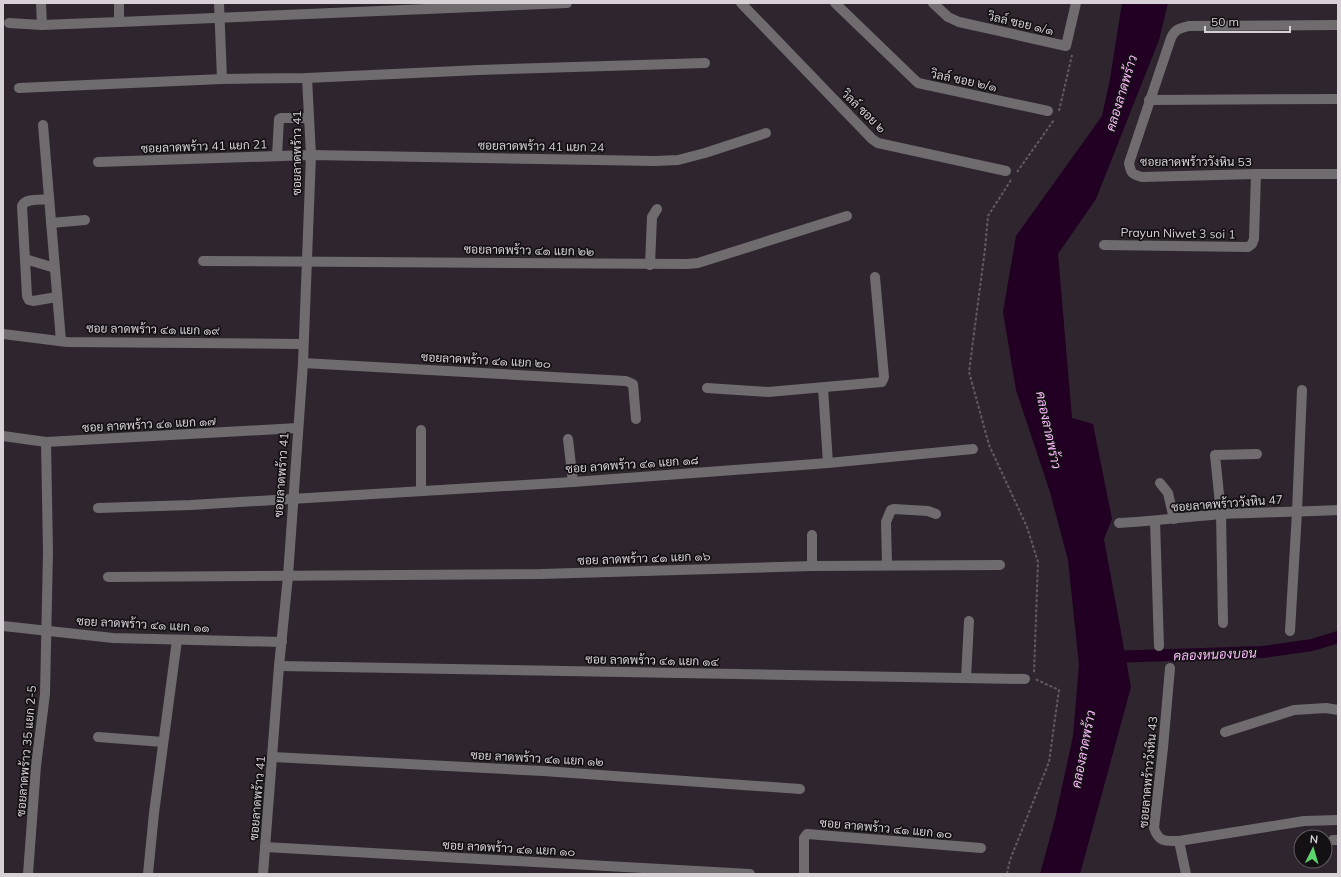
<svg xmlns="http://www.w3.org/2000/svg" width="1341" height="877" viewBox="0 0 1341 877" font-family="Mulish,Sarabun,sans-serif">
	<rect width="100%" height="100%" fill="#2e252e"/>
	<polygon fill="#210023" points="1122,3 1168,3 1159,40 1096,199 1058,254 1072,418 1093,424 1112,519 1104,539 1131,687 1080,874 1040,874 1055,819 1073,736 1079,665 1068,560 1050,492 1016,390 1003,312 1016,236 1102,116 1110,79"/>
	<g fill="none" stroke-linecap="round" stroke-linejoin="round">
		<polyline stroke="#210023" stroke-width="12" points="1109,657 1263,652 1312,645 1338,637"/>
		<g stroke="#635b63" stroke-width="2" stroke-dasharray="3 2" stroke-linecap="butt">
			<polyline points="1059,111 1072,55"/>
			<polyline points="1017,172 1054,120"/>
			<polyline points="1011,180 988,216 985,249 969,372 989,445 1027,527 1038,562 1034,673"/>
			<polyline points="1007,874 1010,860 1049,762 1059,690 1035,679"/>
		</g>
		<g stroke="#6f6b6f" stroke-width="10">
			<polyline points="41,3 42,25"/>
			<polyline points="119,3 119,22"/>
			<polyline points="219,3 222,79"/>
			<polyline points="741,3 872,139 878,143 1006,171"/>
			<polyline points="835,3 918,83 1048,111"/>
			<polyline points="933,3 948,17 959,22 1066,46 1076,3"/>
			<polyline points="9,23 42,25 119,22 567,3"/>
			<path d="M1338,25L1189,26C1180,28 1175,29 1171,38L1129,163C1131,174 1132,174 1142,177L1256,174H1338"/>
			<polyline points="19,88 222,79 307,78 479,70 705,63"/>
			<polyline points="1149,100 1338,99"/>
			<polyline points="43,125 61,341"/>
			<polyline points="277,156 279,119 281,118 309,118"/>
			<polyline points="98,162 311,155 655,161 678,160 705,153 766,133"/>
			<path d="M49,199C41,200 25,198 22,206L27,296L29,300L33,301L57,297"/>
			<polyline points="51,223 85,220"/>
			<polyline points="1104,245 1248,247 1252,244 1254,239 1256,174"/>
			<polyline points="25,259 55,268"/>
			<polyline points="203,261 687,264 698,263 847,216"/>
			<polyline points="650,265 652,217 657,209"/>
			<polyline points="3,334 67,342 303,344"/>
			<polyline points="303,363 626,381 633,384 636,419"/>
			<polyline points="707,388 768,392 882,382 884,377 875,277"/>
			<polyline points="823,388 828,463"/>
			<polyline points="421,430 421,490"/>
			<polyline points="3,436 46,442 297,428"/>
			<polyline points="568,439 573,482"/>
			<polyline points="1160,483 1168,493 1174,519"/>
			<polyline points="98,508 191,505 573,482 828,463 973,449"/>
			<polyline points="1155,521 1159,646"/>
			<path d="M1119,523C1153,521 1188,517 1222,514C1261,512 1299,512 1338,510"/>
			<polyline points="812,535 812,566"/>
			<polyline points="887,564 886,522 891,510 894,509 928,511 936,514"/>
			<polyline points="108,577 541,574 812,566 1000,565"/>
			<polyline points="1223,623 1221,514 1215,455 1257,454"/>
			<polyline points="3,626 113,638 282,642"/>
			<polyline points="1290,631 1297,512 1302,390"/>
			<polyline points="279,666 1025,679"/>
			<path d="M1170,668L1163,748L1154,828C1159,843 1166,841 1179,841L1304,821L1338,820"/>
			<polyline points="966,678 969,621"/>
			<polyline points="1225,732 1294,710 1326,708 1338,710"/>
			<polyline points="98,737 163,742"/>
			<polyline points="273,757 543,771 800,789"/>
			<polyline points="1333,840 1338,840"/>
			<polyline points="1179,841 1186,874"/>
			<polyline points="265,847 750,874"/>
			<polyline points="28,874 36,766 45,694 48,552 46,442"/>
			<polyline points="148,874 154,813 177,640"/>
			<polyline points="263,874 279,666 288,576 303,363 311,155 307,78"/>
			<polyline points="804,874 804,838 807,834 981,848"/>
		</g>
	</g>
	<g text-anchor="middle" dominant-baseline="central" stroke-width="3.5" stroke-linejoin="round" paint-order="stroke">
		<g font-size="12" fill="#d7d1d7" stroke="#141014">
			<text transform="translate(1021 23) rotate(13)">วิลล์ ซอย ๑/๑</text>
			<text transform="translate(964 80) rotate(12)">วิลล์ ซอย ๒/๑</text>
			<text transform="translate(864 111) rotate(44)">วิลล์ ซอย ๒</text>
			<text transform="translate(204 146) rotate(-2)">ซอยลาดพร้าว 41 แยก 21</text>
			<text transform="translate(541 146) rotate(1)">ซอยลาดพร้าว 41 แยก 24</text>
			<text transform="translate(296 153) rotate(-90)">ซอยลาดพร้าว 41</text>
			<text x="1196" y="161">ซอยลาดพร้าววังหิน 53</text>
			<text transform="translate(1178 233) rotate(1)">Prayun Niwet 3 soi 1</text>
			<text transform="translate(529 250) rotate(1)">ซอยลาดพร้าว ๔๑ แยก ๒๒</text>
			<text transform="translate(153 329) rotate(1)">ซอย ลาดพร้าว ๔๑ แยก ๑๙</text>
			<text transform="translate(486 360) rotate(3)">ซอยลาดพร้าว ๔๑ แยก ๒๐</text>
			<text transform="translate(149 424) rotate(-3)">ซอย ลาดพร้าว ๔๑ แยก ๑๗</text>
			<text transform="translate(632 464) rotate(-4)">ซอย ลาดพร้าว ๔๑ แยก ๑๘</text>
			<text transform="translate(281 475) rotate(-86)">ซอยลาดพร้าว 41</text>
			<text transform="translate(1227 503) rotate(-4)">ซอยลาดพร้าววังหิน 47</text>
			<text transform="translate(644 558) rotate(-2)">ซอย ลาดพร้าว ๔๑ แยก ๑๖</text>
			<text transform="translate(143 624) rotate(3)">ซอย ลาดพร้าว ๔๑ แยก ๑๑</text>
			<text transform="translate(652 660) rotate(1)">ซอย ลาดพร้าว ๔๑ แยก ๑๔</text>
			<text transform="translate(26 751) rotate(-85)">ซอยลาดพร้าว 35 แยก 2-5</text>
			<text transform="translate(537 758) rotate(3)">ซอย ลาดพร้าว ๔๑ แยก ๑๒</text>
			<text transform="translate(1148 772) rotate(-85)">ซอยลาดพร้าววังหิน 43</text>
			<text transform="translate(257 798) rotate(-85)">ซอยลาดพร้าว 41</text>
			<text transform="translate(886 828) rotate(5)">ซอย ลาดพร้าว ๔๑ แยก ๑๐</text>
			<text transform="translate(509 848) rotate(3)">ซอย ลาดพร้าว ๔๑ แยก ๑๐</text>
		</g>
		<g font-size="13" font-style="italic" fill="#fcbbfc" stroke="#141014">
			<text transform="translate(1121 93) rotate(-73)">คลองลาดพร้าว</text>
			<text transform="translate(1049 430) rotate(78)">คลองลาดพร้าว</text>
			<text transform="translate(1215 654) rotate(-2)">คลองหนองบอน</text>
			<text transform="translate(1083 749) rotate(-79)">คลองลาดพร้าว</text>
		</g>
	</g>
	<rect width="1341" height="877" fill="none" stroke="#d7d1d7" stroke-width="8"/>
	<g transform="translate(1313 849) rotate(5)"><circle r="19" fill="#141014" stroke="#625d62"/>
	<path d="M0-3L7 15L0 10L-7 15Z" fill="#5cd56d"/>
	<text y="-6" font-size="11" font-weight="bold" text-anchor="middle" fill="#d7d1d7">N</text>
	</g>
	<path d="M1205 26v6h85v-6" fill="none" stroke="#d7d1d7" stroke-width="2"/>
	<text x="1211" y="26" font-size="12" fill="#d7d1d7" stroke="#141014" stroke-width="3" paint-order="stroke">50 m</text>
</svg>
